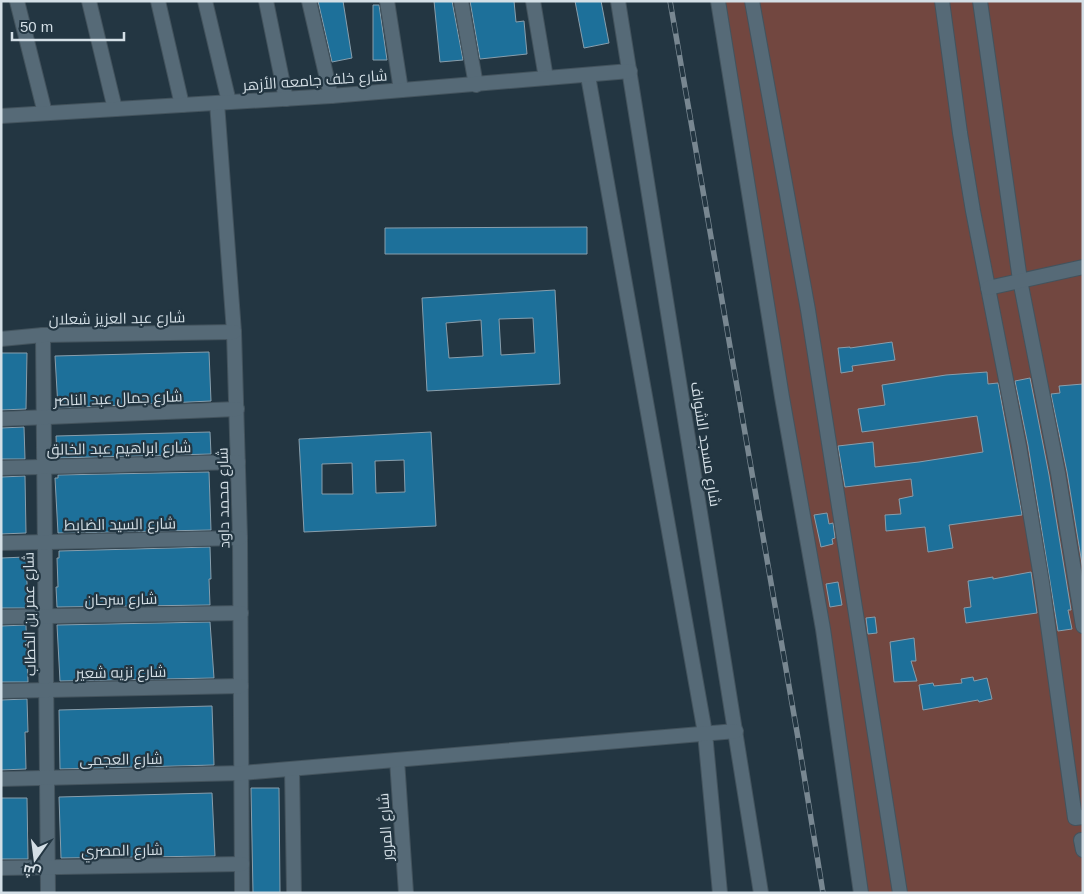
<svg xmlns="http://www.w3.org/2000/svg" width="1084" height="894" viewBox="0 0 1084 894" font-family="Helvetica,Cairo,sans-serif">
	<rect width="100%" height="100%" fill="#233642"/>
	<polygon fill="#724740" points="712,1 1083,1 1083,893 868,893"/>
	<g fill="#1d709a" stroke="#889eac" fill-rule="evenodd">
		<polygon points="318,1 343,1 352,58 332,62"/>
		<polygon points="434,1 452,1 463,60 440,62"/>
		<polygon points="470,1 514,1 516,22 524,21 527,54 480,59"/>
		<polygon points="575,1 601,1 609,43 584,48"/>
		<polygon points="373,5 379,5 387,60 373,60"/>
		<polygon points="587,227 587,254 385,254 385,228"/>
		<path d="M555,290L560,384L427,391L422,298ZM533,318L535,353L501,355L499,319ZM481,320L483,356L449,358L446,323Z"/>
		<polygon points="892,342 895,360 852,366 853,371 841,373 838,348 850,347 850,348"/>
		<polygon points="209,352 211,401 58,408 55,356"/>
		<polygon points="1,353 27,353 26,409 1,410"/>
		<polygon points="987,372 988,384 998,383 1022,515 949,525 953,548 928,552 925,527 886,531 885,515 901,514 899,499 913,496 911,479 845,487 838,446 873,442 875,467 919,462 983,452 977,416 862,432 858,409 885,405 882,385 946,375"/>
		<polygon points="1030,378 1049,475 1071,610 1068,610 1072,629 1058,631 1028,445 1015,381"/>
		<polygon points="1083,384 1083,570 1067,472 1051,394 1060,393 1059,386"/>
		<polygon points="24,427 25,459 1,459 1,428"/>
		<polygon points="210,432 211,454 57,458 56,436"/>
		<path d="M431,432L436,526L304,532L299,439ZM404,460L405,492L376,493L375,461ZM352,463L353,494H322V464Z"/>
		<polygon points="209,472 211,530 58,533 55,478 58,478 58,475"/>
		<polygon points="25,476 26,533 1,534 1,477"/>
		<polygon points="827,513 829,524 833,523 835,538 832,539 833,544 821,547 814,515"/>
		<polygon points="210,547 211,579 209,579 210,605 57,607 56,587 58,587 57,558 59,558 59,551"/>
		<polygon points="26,557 28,608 1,608 1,558"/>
		<polygon points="1031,572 1037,613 966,623 964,608 971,607 968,581 993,577 993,579"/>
		<polygon points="838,582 842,605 830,607 826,584"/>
		<polygon points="875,617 877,633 868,634 866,618"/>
		<polygon points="210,622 214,678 60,681 57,625"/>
		<polygon points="26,625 28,682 1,682 1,626"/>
		<polygon points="914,638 916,661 911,661 917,681 894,682 890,642"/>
		<polygon points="973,677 974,681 987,678 992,699 979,702 978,700 923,710 919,685 933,683 934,686 962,683 961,679"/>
		<polygon points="27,699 28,732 25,732 26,769 1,770 1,700"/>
		<polygon points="212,706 214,765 60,769 59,710"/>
		<polygon points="251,788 279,788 280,893 253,893"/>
		<polygon points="212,793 215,856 61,858 59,797"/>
		<polygon points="1,798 27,798 28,859 1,859"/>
	</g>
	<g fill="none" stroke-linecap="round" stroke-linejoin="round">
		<g stroke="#43535d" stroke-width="16">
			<g id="minor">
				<polyline points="17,1 45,113"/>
				<polyline points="89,1 115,109"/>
				<polyline points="158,1 182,105"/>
				<polyline points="205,1 229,102"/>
				<polyline points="266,1 286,99"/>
				<polyline points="309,1 331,96"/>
				<polyline points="387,1 401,90"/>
				<polyline points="461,1 476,85"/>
				<polyline points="533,1 546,78"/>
				<polyline points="618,1 761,893"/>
				<polyline points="718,1 782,397 823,629 861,893"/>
				<polyline points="752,1 808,310 900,893"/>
				<polyline points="942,1 960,133 973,211 1019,446 1042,583 1075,818 1083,817"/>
				<polyline points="980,1 1020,280 1058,473 1083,626"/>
				<polyline points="588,76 705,733 720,893"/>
				<polyline points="217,103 234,332 240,538 242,893"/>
				<polyline points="1,116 331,96 630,71"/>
				<polyline points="988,288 1083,267"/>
				<polyline points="43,335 48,893"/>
				<polyline points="1,339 43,335 234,332"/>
				<polyline points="1,419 237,409"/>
				<polyline points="1,468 238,462"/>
				<polyline points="1,543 240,538"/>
				<polyline points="1,617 241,613"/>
				<polyline points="1,691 241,686"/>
				<polyline points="397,760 406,893"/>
				<polyline points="292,769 294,893"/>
				<polyline points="1,779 242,773 736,731"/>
				<polyline points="1083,840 1081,840 1083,850"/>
				<polyline points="1,868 242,864"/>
			</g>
		</g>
		<use href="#minor" stroke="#566a77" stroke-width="14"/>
		<g stroke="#788791" stroke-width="5.5">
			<polyline id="rail" points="670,1 798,738 823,893"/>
		</g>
		<use href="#rail" stroke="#233642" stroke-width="4" stroke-dasharray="11" stroke-linecap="butt"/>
	</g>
	<g text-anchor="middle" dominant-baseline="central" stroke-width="4.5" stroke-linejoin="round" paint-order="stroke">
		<g font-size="15" fill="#d4dfe6" stroke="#233642">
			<text transform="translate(315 80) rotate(-4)">شارع خلف جامعه الأزهر</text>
			<text transform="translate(117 318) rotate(-1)">شارع عبد العزيز شعلان</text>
			<text transform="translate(118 398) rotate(-2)">شارع جمال عبد الناصر</text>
			<text transform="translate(706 444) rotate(81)">شارع مسجد الشواف</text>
			<text transform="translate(119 448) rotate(-1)">شارع ابراهيم عبد الخالق</text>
			<text transform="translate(223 498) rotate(-91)">شارع محمد داود</text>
			<text transform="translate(120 524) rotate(-1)">شارع السيد الضابط</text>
			<text transform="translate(121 599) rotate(-1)">شارع سرحان</text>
			<text transform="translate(29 614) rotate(-91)">شارع عمر بن الخطاب</text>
			<text transform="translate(121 672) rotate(-1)">شارع نزيه شعير</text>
			<text transform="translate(121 759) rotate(-1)">شارع العجمى</text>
			<text transform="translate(385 827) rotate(-94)">شارع المرور</text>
			<text transform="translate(122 850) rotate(-1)">شارع المصري</text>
		</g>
	</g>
	<rect width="1084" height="894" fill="none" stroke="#d4dfe6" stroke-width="5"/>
	<g transform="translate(35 859) rotate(194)" stroke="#233642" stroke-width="4" paint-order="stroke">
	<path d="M0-4L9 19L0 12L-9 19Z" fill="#d4dfe6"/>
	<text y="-8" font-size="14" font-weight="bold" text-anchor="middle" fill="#d4dfe6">ش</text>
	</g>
	<path d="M12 32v8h112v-8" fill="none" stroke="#d4dfe6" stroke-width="2.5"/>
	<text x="20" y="32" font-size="15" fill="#d4dfe6" stroke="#233642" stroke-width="4" paint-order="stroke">50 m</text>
</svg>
